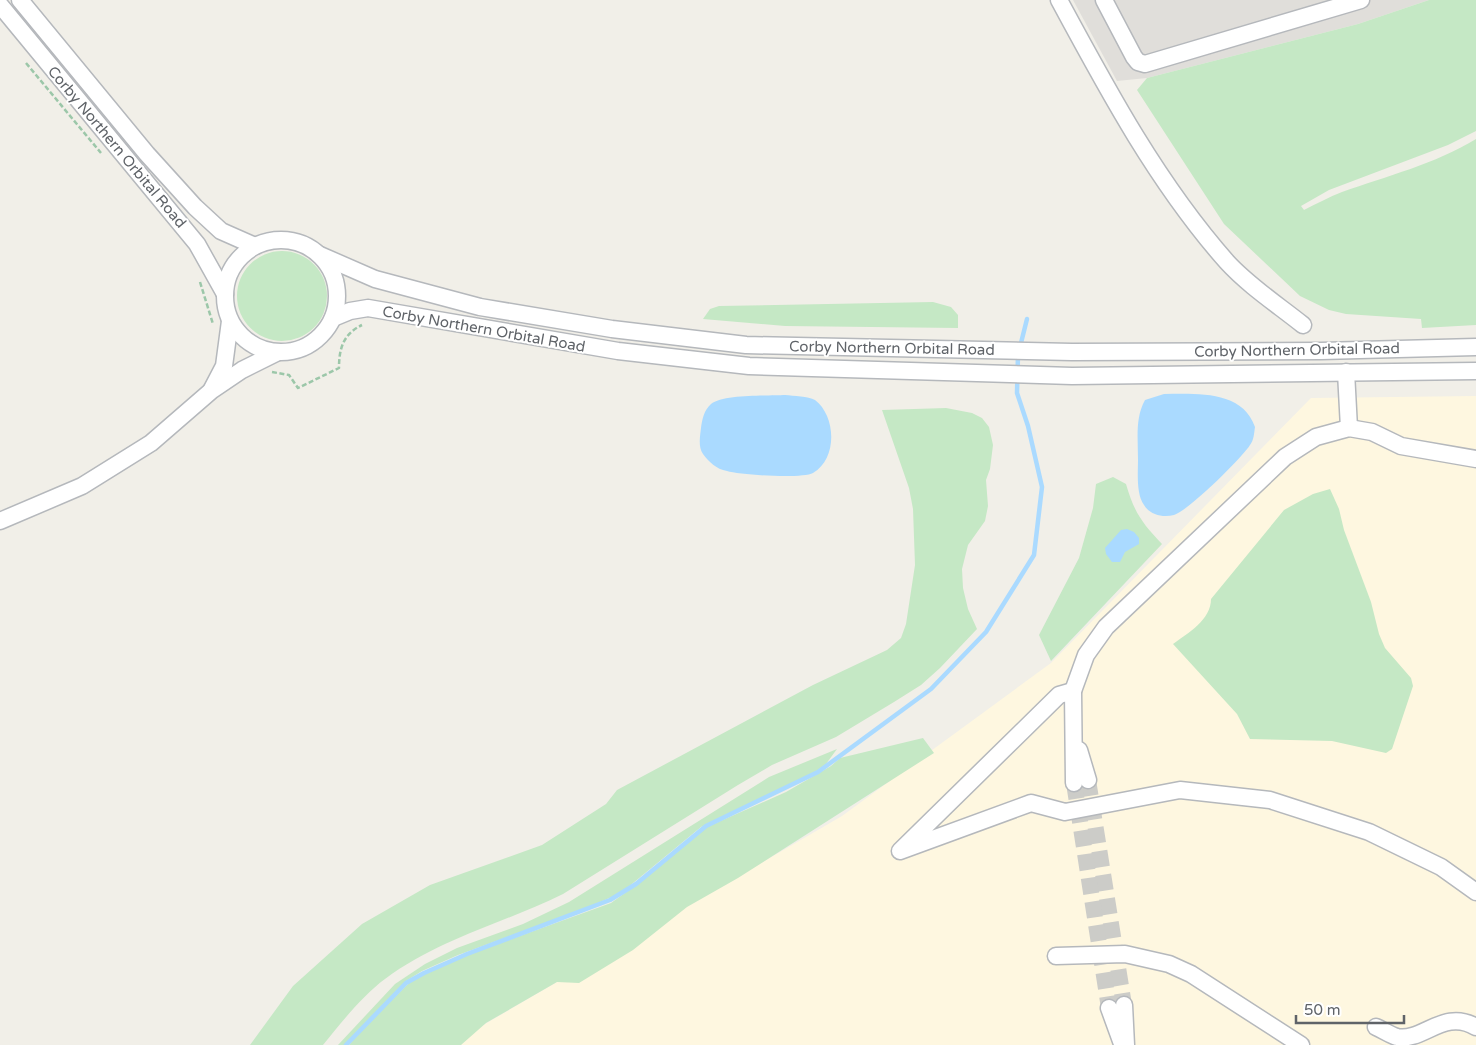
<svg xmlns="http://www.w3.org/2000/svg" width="1476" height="1045" viewBox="0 0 1476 1045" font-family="'Varela Round',sans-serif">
	<rect width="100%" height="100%" fill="#f1efe8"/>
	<polygon fill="#fef7e0" points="1476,396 1476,1045 449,1045 842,816 1051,663 1311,398"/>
	<polygon fill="#e0deda" points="1073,0 1429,0 1358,24 1147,78 1117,81"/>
	<g fill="#c5e8c5">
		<path d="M1429,0H1476V131L1448,145L1329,190L1301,206L1304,210C1316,204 1329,197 1342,192C1387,176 1435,164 1476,139V325L1422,328L1421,319L1346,314L1329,310L1300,296L1224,224L1137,90L1147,78L1358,24Z"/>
		<circle cx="282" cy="296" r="45"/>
		<polygon points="933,302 951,307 958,315 958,328 785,326 703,319 710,309 719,306"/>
		<path d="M946,408L972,413L982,418L989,427L993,445L990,469L986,480L988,506L985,521L968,545L962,569L963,588L968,609L977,629L940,668L921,685L894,702L836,737L772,765L738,785L563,894C504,923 439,939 385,979C363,995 340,1024 323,1045H250L293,986L362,924L430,885L542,845L606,804L617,790L813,685L887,650L901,638L906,624L915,565L913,509L909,488L882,410Z"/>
		<path d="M1113,477L1126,484C1134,512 1142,523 1162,544L1051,661L1039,635L1079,558L1093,508L1096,484Z"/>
		<path d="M1330,489L1339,509L1344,530L1371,602L1379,634L1385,648L1411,678L1413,686L1392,749L1386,753L1332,741L1250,739L1237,714L1173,644C1188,633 1211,620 1211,599L1284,510L1313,494Z"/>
		<polygon points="923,738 934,753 738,878 687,907 633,950 579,983 557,982 486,1023 461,1045 349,1045 363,1028 409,983 425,974 473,953 611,903 636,885 707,827 786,792 831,766 840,758"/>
		<polygon points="837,749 826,764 815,772 701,827 621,893 586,908 458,955 422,971 406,981 344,1045 338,1045 395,984 425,964 457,948 523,924 569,902 769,777"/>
	</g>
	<g fill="#aadaff">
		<path d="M1164,394C1197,394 1242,390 1255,427C1254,433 1254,440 1250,445C1242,458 1188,511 1174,515C1163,518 1150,515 1144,505C1136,494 1138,473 1138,460C1138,439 1135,418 1145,400Z"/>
		<path d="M785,395C794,396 808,396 815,400C836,416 838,458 813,473C802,479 740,475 727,471C716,469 709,462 703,454C698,447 700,436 701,428C702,420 704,410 711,404C723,394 769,396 785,395Z"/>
		<polygon points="1127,529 1134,532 1139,538 1139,544 1125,552 1120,562 1112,562 1106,554 1105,548 1121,530"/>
	</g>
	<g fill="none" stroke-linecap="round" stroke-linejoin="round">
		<g stroke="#aadaff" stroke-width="4.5">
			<polyline points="1020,347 1027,319"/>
			<polyline points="346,1045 406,983 424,973 467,954 610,900 636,884 706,826 818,772 931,689 986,632 1034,555 1042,487 1028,426 1017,393 1018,354"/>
		</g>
		<g stroke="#ccccc8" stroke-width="16" stroke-dasharray="16 8" stroke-linecap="butt">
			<polyline points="1088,780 1124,1005"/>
			<polyline points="1074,783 1109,1008"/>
		</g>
		<g stroke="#b5b8bc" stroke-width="19">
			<g id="minor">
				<polyline points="20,0 147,154 195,207 221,231 255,246"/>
				<path d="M1059,0C1108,91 1158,184 1227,262C1249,286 1278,305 1303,325"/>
				<polyline points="1104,0 1134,57 1138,62 1145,64 1361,0"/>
				<polyline points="0,5 197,244 225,294"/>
				<circle cx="281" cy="296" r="56"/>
				<polyline points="320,255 375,279 480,307 612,329 746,345 1072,352 1321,351 1476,347"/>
				<polyline points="333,318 350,311 368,308 618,351 749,366 1072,376 1476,371"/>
				<polyline points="1346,372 1349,428"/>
				<polyline points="212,389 224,366 230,321"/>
				<polyline points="0,521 82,486 151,443 211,391 242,370 276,353"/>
				<polyline points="1073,691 1059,695 900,851 1031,803 1065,812 1180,790 1270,800 1369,832 1441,867 1476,892"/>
				<polyline points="1079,750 1088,780"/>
				<polyline points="1074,783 1073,691 1086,655 1106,627 1285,457 1316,437 1349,428 1372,432 1401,446 1476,459"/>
				<polyline points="1056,956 1125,954 1169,964 1191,974 1301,1045"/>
				<polyline points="1124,1005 1126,1045"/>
				<polyline points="1109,1008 1121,1041"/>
				<path d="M1376,1027C1383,1030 1390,1035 1397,1037C1423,1042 1444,1008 1476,1027"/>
			</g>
		</g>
		<g stroke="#9cc7a9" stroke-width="2.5" stroke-dasharray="5 2.5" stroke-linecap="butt">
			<polyline points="26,63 101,153"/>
			<polyline points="200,282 213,324"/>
			<path d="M272,372L289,375L298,388L339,368C339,349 343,334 362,325"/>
		</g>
		<use href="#minor" stroke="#fff" stroke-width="16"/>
	</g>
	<g text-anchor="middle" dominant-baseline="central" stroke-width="4" stroke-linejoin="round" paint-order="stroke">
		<g font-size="15" fill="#5f6368" stroke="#fff">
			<text transform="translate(117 147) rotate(50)">Corby Northern Orbital Road</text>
			<text transform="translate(484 329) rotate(10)">Corby Northern Orbital Road</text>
			<text transform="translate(892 348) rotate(1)">Corby Northern Orbital Road</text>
			<text transform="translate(1297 350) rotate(-1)">Corby Northern Orbital Road</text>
		</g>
	</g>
	<path d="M1296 1015v8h108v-8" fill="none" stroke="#5f6368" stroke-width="2.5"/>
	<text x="1304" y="1015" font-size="15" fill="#5f6368" stroke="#ffffff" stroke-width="4" paint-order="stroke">50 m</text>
</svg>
